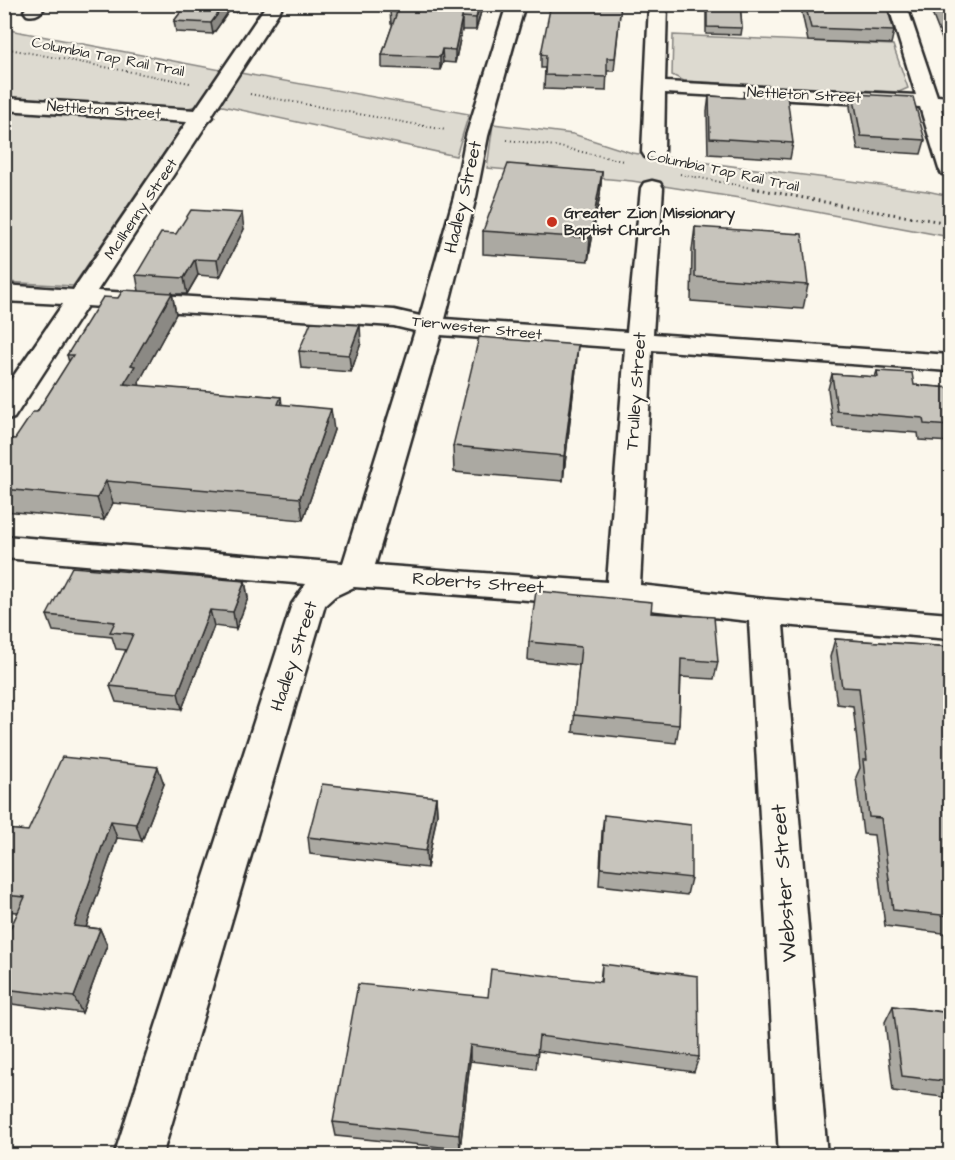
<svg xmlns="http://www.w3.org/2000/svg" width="955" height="1160" viewBox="0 0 955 1160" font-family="'Architects Daughter',sans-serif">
	<rect width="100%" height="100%" fill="#fbf7ec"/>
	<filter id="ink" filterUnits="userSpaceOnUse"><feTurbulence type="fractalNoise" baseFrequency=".0167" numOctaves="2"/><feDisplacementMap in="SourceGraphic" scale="12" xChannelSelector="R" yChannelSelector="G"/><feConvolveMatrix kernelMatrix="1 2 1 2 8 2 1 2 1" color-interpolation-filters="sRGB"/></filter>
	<g filter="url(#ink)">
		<g fill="#dddad0" stroke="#84827e" stroke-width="1.5">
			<polygon points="4,29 221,70 197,106 179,110 5,98"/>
			<polygon points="673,35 893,45 908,88 899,92 684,81 672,75"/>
			<polygon points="240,73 469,114 456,156 218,105"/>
			<polygon points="5,111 185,122 73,286 5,282"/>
			<polygon points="493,124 573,134 632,153 927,191 950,196 950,237 752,200 632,181 487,168"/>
		</g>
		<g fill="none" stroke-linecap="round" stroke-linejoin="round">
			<g stroke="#2b2b2b" stroke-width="5">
				<g id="street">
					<path d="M29,4H47C41,13 37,17 27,15L24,11Z"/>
					<path d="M267,4H284L212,115L213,117L208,122L97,291L394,310L420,316L454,197L466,136L507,4H525L488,136L476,197L445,319L627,332L641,188L644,183L652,181L660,183L663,188L653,334L950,355V371L652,350L640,585L765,599L950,614V639L783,625L827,1156H779L749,621L623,607L354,587L335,596L325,605L162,1156H114L292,604L306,584L4,558V536L343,563L415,331L394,326L87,306L14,418L4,421V390L63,304L4,301V285L73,290L187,122L4,110V98L195,110ZM441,335L625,348L607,582L375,565Z"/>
					<polygon points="649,4 667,4 665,82 916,95 888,4 906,4 937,96 950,97 950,109 941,109 950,138 950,175 942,174 939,169 920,107 665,93 664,152 661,157 653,158 645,157 642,152"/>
				</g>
			</g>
			<g stroke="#2b2b2b" stroke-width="2" stroke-dasharray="1 3" stroke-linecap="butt">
				<polyline points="4,48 190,83"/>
				<polyline points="250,94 446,130"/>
				<polyline points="507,140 555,146 623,161"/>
				<polyline points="680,174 761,190"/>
			</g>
			<polyline stroke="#2b2b2b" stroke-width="3" stroke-dasharray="1.5 4" stroke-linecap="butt" points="753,188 866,210 950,223"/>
			<use href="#street" fill="#fbf7ec" fill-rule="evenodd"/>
		</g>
		<g fill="#aba9a2" stroke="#2b2b2b" stroke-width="1.5">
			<polygon points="187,4 241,4 236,12 229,11 213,34 176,32 174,21"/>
			<polygon points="483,4 476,30 462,30 455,63 443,62 440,70 382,68 382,55 393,24 391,24 390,11"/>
			<polygon points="621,4 614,71 607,71 606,91 544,89 545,68 541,68 541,54"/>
			<polygon points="706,4 740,4 742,28 741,35 706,34"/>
			<polygon points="800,4 886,4 894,31 891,44 808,41"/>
			<polygon points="933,4 951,4 951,62 931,11"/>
			<polygon points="744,92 793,143 790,159 708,154 707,111 709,96 743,98"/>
			<polygon points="853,94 925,140 921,154 858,150 850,107"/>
			<polygon points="602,172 600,195 588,261 483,254 483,231"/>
			<polygon points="695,227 808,285 803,309 691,301 692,250"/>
			<polygon points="244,229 220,277 198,275 187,294 172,294 176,314 139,382 139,386 281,397 282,405 334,430 303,520 113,503 104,520 4,511 4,442 15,439 37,412 69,362 67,355 118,298 139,291 136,275 176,234"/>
			<polygon points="361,343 351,372 301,368 299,351"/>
			<polygon points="576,369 563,481 454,472 453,446"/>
			<polygon points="877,371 914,385 951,388 951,442 919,440 918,433 833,427 828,389 832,374 875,377"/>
			<polygon points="245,581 248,598 236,629 214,626 182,709 116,702 110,686 126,650 116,649 112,637 53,631 47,615"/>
			<polygon points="651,613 718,662 714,679 681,677 679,725 676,743 573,732 579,665 528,660 529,642"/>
			<polygon points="835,639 951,647 951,934 885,926 874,835 863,834 856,777 860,768 853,706 837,704 830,657"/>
			<polygon points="164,784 142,841 117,838 86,927 100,929 107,945 82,1013 4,1003 4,942 18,912 4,911 4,829 28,831"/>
			<polygon points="436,797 437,814 427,868 310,854 308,837"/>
			<polygon points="604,815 691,878 687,895 599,885 602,832"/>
			<polygon points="602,964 699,1057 694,1072 538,1051 536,1069 470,1061 460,1149 336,1136 333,1122 488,997 600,982"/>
			<polygon points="893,1006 951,1013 951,1098 893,1091 885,1022"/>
		</g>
		<g fill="#8b8984" stroke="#2b2b2b" stroke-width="1.5">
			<polygon points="225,4 228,4 229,11 213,34 211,23"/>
			<polygon points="235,4 241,4 236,12"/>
			<polygon points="480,4 483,4 476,30 476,18"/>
			<polygon points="462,17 462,30 455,63 455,50"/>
			<polygon points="442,49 443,62 440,70 440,57"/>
			<polygon points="602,172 600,195 588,261 590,238"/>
			<polygon points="242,213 244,229 220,277 217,260"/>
			<polygon points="195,259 198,275 187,294 184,278"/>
			<polygon points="172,293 176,314 139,382 140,387 124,384 131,365"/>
			<polygon points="360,325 361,343 351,372 349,355"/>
			<polygon points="578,345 576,369 563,481 564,456"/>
			<polygon points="331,409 334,430 303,520 300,498"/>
			<polygon points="106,481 113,503 104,520 97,498"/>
			<polygon points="245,581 248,598 236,629 233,612"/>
			<polygon points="210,610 214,626 182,709 178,693"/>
			<polygon points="158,767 164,784 142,841 136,824"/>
			<polygon points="436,797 437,814 427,868 426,851"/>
			<polygon points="111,821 117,838 81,942 74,926"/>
			<polygon points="100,929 107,945 82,1013 74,997"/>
			<polygon points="470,1045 470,1061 460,1149 459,1135"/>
		</g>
		<g fill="#c7c4bc" stroke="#2b2b2b" stroke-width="1.5">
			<polygon points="187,4 225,4 211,23 174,21"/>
			<polygon points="394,4 480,4 476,18 462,17 455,50 442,49 440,57 382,55 397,12 390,11"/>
			<polygon points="551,4 621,4 615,58 607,58 607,77 545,75 546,55 541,54"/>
			<polygon points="707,4 740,4 742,28 707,27"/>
			<polygon points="805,4 886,4 894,31 811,28"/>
			<polygon points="942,4 951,4 951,26"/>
			<polygon points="744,92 787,95 793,143 710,138 709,96 744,98"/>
			<polygon points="853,94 913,97 925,140 861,136"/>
			<polygon points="508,164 602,172 590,238 483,231"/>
			<polygon points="191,210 242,213 217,260 195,259 184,278 136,275 161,233 176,234"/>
			<polygon points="695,227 802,234 808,285 695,277"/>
			<polygon points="123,290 172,293 131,365 135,366 124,384 281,397 278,404 331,409 300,498 106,481 97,498 4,489 4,442 7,438 15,439 33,412 37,412 73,355 67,355 103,297 118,298"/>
			<polygon points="311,322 360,325 349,355 299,351"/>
			<polygon points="479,337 578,345 564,456 453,446"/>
			<polygon points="877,371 912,373 914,385 951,388 951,426 924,424 923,418 837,411 832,374 878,377"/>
			<polygon points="72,567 245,581 233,612 210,610 178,693 110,686 133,634 110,632 115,622 47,615"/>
			<polygon points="536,591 652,602 651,613 714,617 718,662 681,659 679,725 574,715 581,647 529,642"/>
			<polygon points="835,639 951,647 951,916 893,910 881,818 869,817 863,760 867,760 859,688 842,687"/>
			<polygon points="62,757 158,767 136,824 111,821 74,926 100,929 74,997 4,989 4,942 25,897 4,895 4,829 28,831"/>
			<polygon points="322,784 436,797 426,851 308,837"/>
			<polygon points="604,815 691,825 691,878 601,868"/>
			<polygon points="602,964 698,976 699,1057 539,1036 537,1054 470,1045 459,1135 333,1122 358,984 488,997 491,969 601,982"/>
			<polygon points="893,1006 951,1013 951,1082 902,1076"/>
		</g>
	</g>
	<circle fill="#c8321e" stroke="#fbf7ec" stroke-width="2" cx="552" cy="222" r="6"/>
	<g text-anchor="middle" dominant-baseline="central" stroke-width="4.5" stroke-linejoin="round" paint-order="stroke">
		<g font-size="15" fill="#2b2b2b" stroke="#fbf7ec">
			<text transform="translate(108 57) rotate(11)">Columbia Tap Rail Trail</text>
			<text transform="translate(804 95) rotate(3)">Nettleton Street</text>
			<text transform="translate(104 110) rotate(4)">Nettleton Street</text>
			<text transform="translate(723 171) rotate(12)">Columbia Tap Rail Trail</text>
			<text transform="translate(141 209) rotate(-56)">McIlhenny Street</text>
			<text transform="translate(477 328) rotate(6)">Tierwester Street</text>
		</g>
		<g font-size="15" font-weight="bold" fill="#2b2b2b" stroke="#fbf7ec" text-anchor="start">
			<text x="564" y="213">Greater Zion Missionary<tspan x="564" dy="17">Baptist Church</tspan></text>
		</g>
		<g font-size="18" fill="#2b2b2b" stroke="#fbf7ec">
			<text transform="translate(463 197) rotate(-77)">Hadley Street</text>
			<text transform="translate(636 391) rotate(-86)">Trulley Street</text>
			<text transform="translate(478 583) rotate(4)">Roberts Street</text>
			<text transform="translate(294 656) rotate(-72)">Hadley Street</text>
		</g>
		<g font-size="21" fill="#2b2b2b" stroke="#fbf7ec">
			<text transform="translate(784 883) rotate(-94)">Webster Street</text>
		</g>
	</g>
	<rect width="955" height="1160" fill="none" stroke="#fbf7ec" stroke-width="24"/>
	<rect x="12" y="12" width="931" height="1136" fill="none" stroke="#2b2b2b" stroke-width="2" filter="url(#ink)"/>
</svg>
